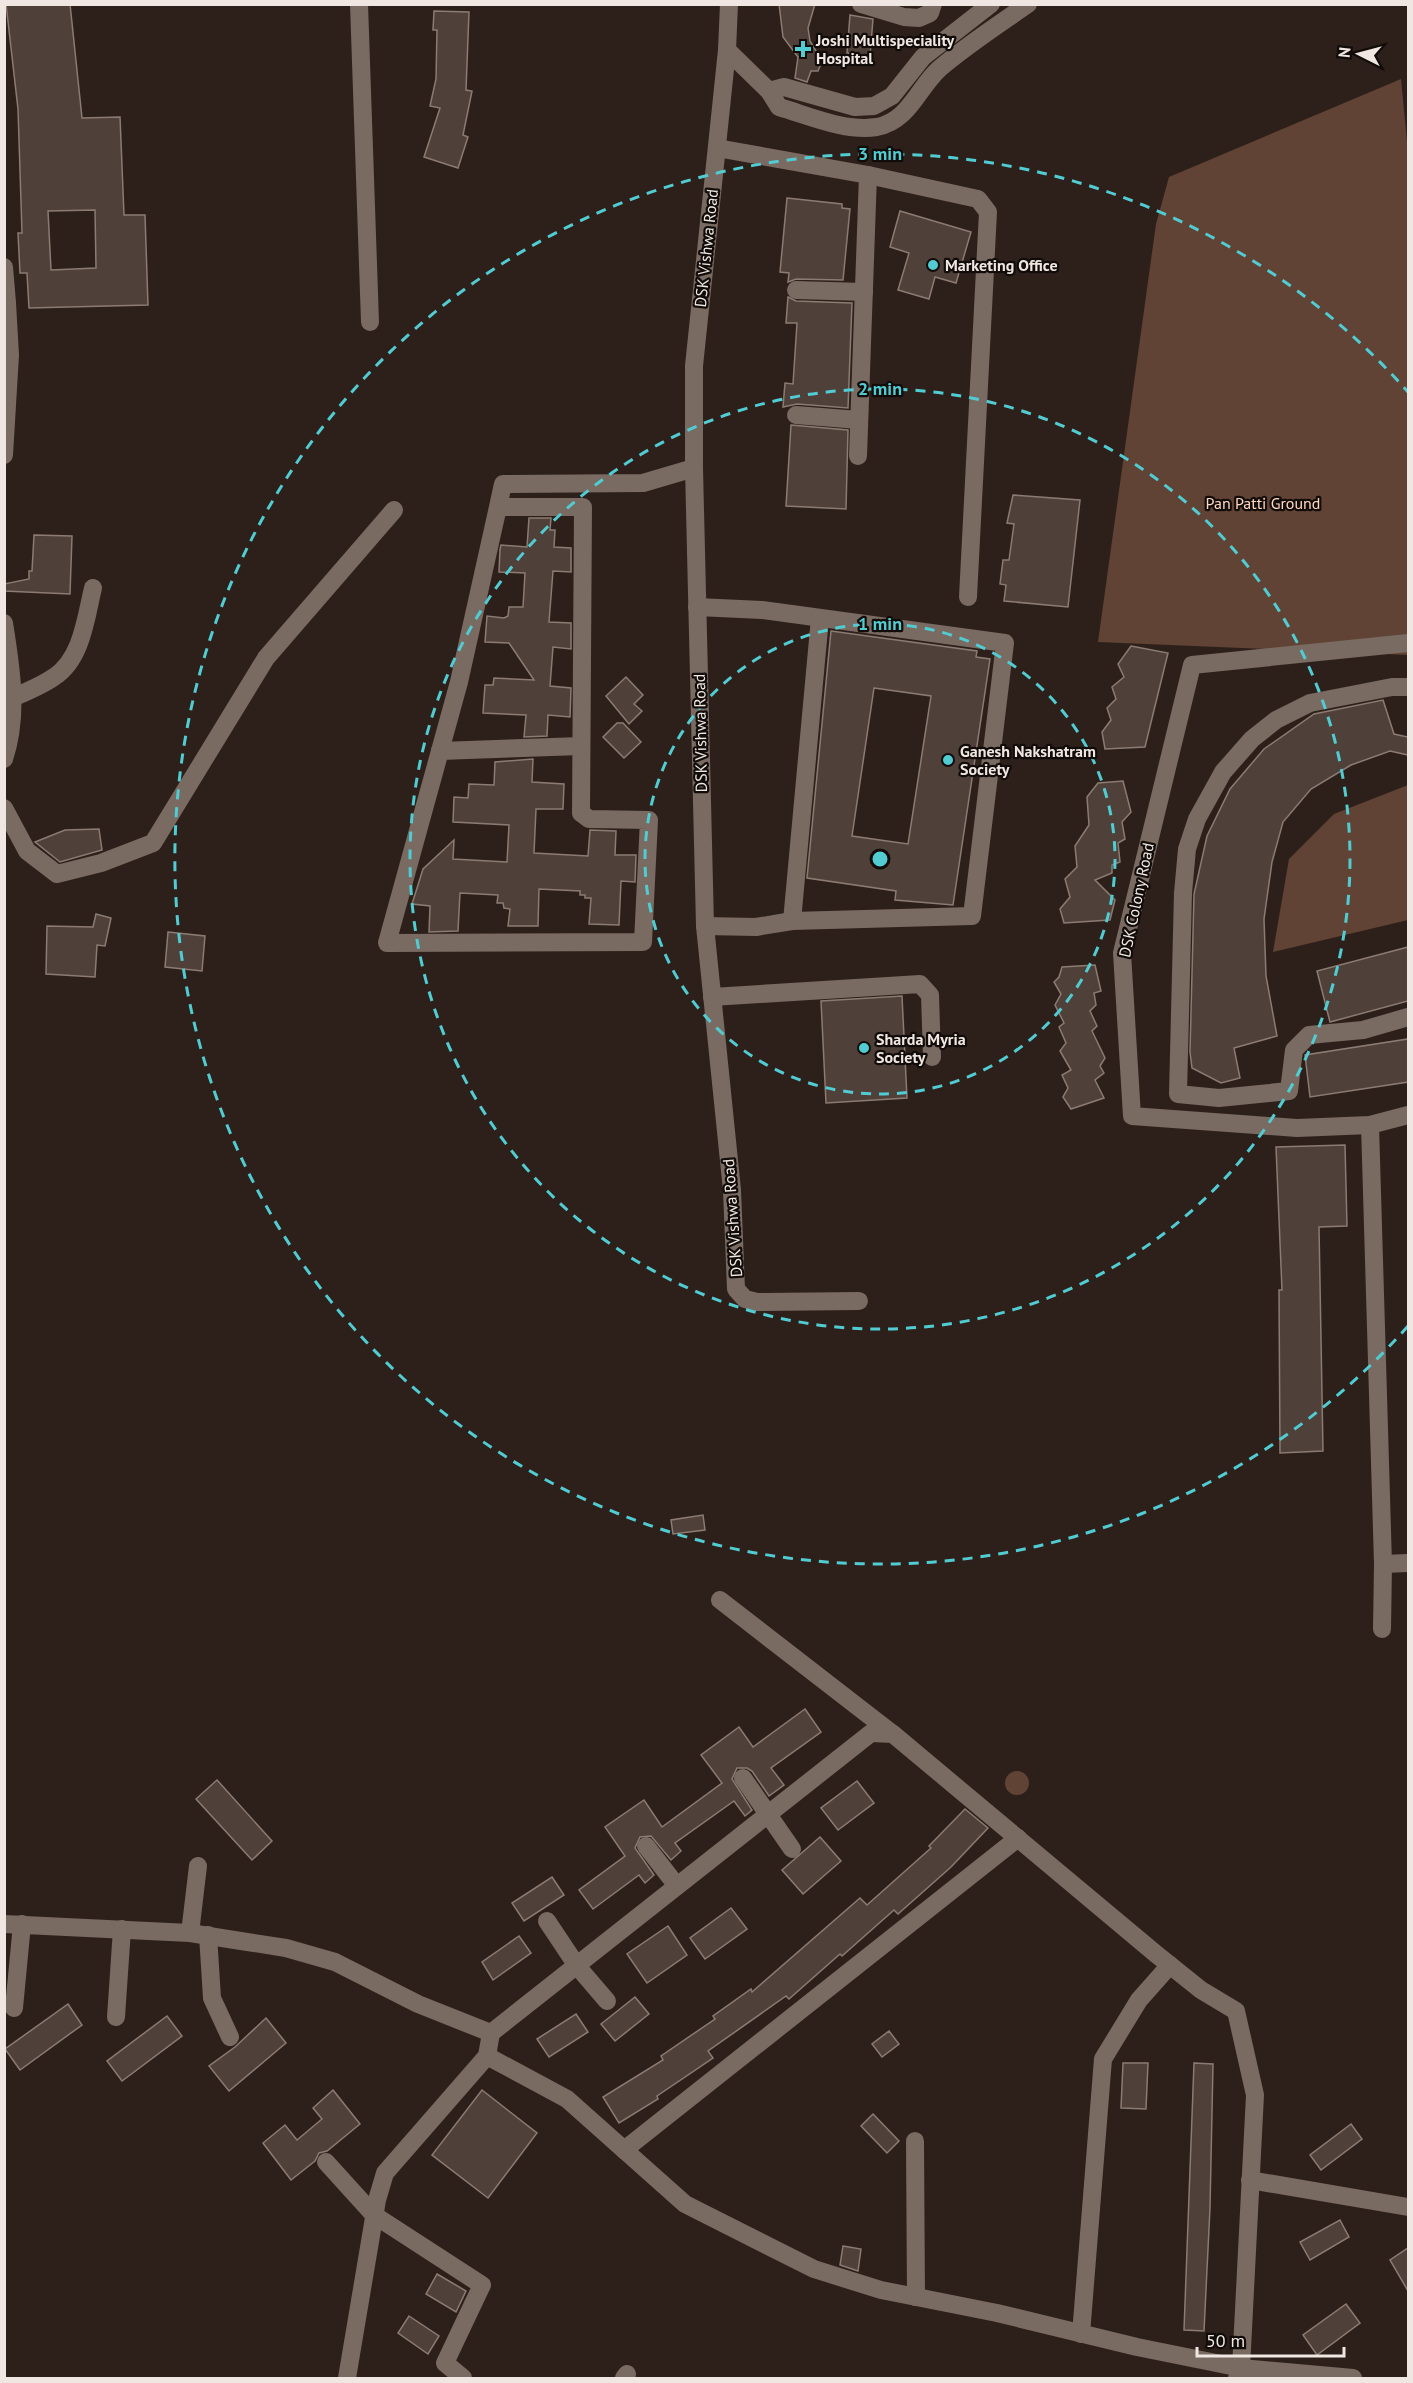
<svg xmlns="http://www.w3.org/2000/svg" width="1413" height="2383" viewBox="0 0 1413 2383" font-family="'PT Sans',sans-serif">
	<rect width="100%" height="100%" fill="#2d201a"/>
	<g fill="#604334">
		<polygon points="1401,79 1408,152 1408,655 1098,642 1156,224 1169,177"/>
		<polygon points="1408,785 1408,920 1273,952 1289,859 1334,814"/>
		<circle cx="1017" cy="1783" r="12"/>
	</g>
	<g fill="#4f413a" stroke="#8b7b73" stroke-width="1.5" fill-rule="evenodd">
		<path d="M6,4H70L82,118L120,117L124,215H145L148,305L29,308L27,273H20L18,233H22L18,109ZM95,210L96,268L51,270L48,211Z"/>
		<polygon points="779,4 815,4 808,28 810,41 822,61 818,71 811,71 807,82 795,78 798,57 783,37"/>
		<polygon points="434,11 469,12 466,90 472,91 463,135 468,137 458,168 424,157 440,108 430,106 436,79 437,30 433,30"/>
		<polygon points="850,15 873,19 870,56 847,53"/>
		<polygon points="787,198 842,204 842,208 850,209 843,280 796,279 788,282 789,273 780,272"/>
		<polygon points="900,211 971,232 956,283 935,277 929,299 898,290 909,253 890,247"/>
		<polygon points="788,297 796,301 852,303 848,408 797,404 783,407 785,383 793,384 797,323 786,323"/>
		<polygon points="791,425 848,430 846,509 786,506"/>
		<polygon points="1013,495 1080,500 1068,607 1004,601 1006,585 1000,584 1003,560 1009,560 1014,524 1007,523"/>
		<polygon points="529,518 551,518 550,530 555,530 554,547 571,548 571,572 553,571 549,622 571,623 571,649 553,647 550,686 571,688 570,717 548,715 547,736 524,737 526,715 483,713 485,685 493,685 494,678 534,680 509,643 485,642 487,616 504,618 508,616 509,607 523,607 525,573 499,572 500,549 501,545 527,547"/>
		<polygon points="34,535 72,536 70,594 4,591 4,584 29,579 29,571 32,571"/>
		<path d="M831,631L977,651L976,657L990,659L953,905L895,900L896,891L807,878ZM874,688L931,696L908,844L852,836Z"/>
		<polygon points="1131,646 1168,653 1145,747 1105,749 1102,732 1111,720 1107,708 1116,699 1112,687 1124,677 1118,664"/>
		<polygon points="626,677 643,695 634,704 642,711 629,724 606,696"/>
		<polygon points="1383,700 1394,734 1408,737 1408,755 1390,751 1351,765 1311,789 1283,822 1272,862 1264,919 1266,976 1277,1036 1234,1048 1240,1078 1221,1083 1192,1068 1190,1052 1194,894 1207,836 1230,789 1264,749 1314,714"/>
		<polygon points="617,723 623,723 641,742 624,758 603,737"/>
		<polygon points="533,759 532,782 564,784 563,809 536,809 534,853 588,856 590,830 616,831 615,855 636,855 635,882 621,881 619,925 589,924 591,898 585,898 585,895 580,895 580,891 539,889 538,926 508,926 510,909 504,908 503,903 497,903 498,895 460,893 458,931 429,932 430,906 412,904 423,869 454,840 453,859 507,862 509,825 453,822 454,797 468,798 469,784 494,785 495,762"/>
		<polygon points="1123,781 1131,812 1122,822 1125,839 1118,843 1120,862 1112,865 1112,873 1095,880 1115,900 1110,920 1064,923 1060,909 1070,897 1065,879 1077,867 1075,846 1089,825 1087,797 1098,783"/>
		<polygon points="99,829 102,850 60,862 35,842 65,830"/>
		<polygon points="96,914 111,918 105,946 97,945 95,977 46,974 47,926 93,927"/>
		<polygon points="168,932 205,936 202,971 165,967"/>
		<polygon points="1408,947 1408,1001 1330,1022 1317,971"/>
		<polygon points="1095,965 1101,991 1094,993 1096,1005 1090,1011 1097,1026 1092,1031 1105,1058 1100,1066 1104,1073 1095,1080 1104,1098 1071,1109 1063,1097 1068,1088 1062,1075 1071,1070 1060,1051 1066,1043 1059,1027 1064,1023 1055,1005 1061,994 1054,982 1059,977 1062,967"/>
		<polygon points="902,996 907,1098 826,1103 821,1001"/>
		<polygon points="1408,1039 1408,1082 1310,1097 1305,1055"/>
		<polygon points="1345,1145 1347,1226 1319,1227 1323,1451 1280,1453 1279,1290 1282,1290 1276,1147"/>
		<polygon points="703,1515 705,1530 673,1534 671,1520"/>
		<polygon points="805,1709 821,1732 771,1768 784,1785 769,1796 752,1771 747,1768 737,1768 732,1779 752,1810 745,1816 734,1801 675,1843 681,1851 671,1860 651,1836 640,1837 635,1848 654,1875 645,1883 639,1875 593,1909 579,1890 625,1856 605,1827 644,1800 662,1827 722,1783 701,1755 739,1727 753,1747"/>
		<polygon points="217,1780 272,1841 252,1860 196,1799"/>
		<polygon points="857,1781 874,1803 838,1830 821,1808"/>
		<polygon points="965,1809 988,1828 951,1867 898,1914 894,1910 842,1956 840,1954 789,1999 786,1996 708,2051 713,2058 657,2096 658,2099 619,2123 603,2097 663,2060 661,2056 715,2019 713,2016 751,1989 752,1992 860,1898 867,1905 931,1848 929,1846"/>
		<polygon points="820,1837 841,1861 803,1894 782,1870"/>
		<polygon points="552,1877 564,1895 524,1921 512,1903"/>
		<polygon points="731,1908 747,1929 705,1959 690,1938"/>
		<polygon points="668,1926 687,1955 647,1983 627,1954"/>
		<polygon points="519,1936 531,1953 493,1980 482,1962"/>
		<polygon points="635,1997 649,2014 615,2041 601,2024"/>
		<polygon points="68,2004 82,2025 20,2070 5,2049"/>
		<polygon points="576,2014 588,2032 549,2057 537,2039"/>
		<polygon points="167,2016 182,2036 122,2081 107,2061"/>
		<polygon points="266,2018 286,2043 229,2091 209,2066 235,2047"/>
		<polygon points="889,2031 899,2044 882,2057 872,2044"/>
		<polygon points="1123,2063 1148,2063 1146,2109 1121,2108"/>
		<polygon points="1194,2063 1213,2064 1210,2208 1204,2331 1184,2330"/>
		<polygon points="333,2090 360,2124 327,2151 319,2153 315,2161 291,2180 263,2143 285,2125 297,2140 322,2119 313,2108"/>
		<polygon points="482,2090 537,2133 488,2198 432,2155"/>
		<polygon points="873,2114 899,2141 887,2153 861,2126"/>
		<polygon points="1351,2124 1362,2139 1321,2170 1310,2155"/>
		<polygon points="1340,2220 1349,2237 1310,2260 1300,2242"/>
		<polygon points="843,2246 861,2249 858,2271 840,2265"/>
		<polygon points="1408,2248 1408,2291 1390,2260"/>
		<polygon points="437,2274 466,2291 456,2312 426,2294"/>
		<polygon points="1346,2304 1360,2323 1317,2355 1303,2335"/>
		<polygon points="409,2316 439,2336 428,2354 398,2333"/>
	</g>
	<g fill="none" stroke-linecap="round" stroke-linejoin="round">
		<g stroke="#796a62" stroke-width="18">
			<polyline points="359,4 370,322"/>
			<polyline points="729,4 727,50 694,366 694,468 705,926 732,1190 736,1289 745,1299 757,1302 859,1301"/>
			<polyline points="861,4 904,17 919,18 930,13 933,4"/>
			<path d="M727,50L769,91L779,107C810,116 845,132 877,127C909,121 918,88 939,69C967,45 998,25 1028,4"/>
			<polyline points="769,91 784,87 855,107 874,106 892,96 923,57 991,4"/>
			<polyline points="717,148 868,175 858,456"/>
			<polyline points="868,175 978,199 988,212 968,597"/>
			<polyline points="4,267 7,303"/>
			<polyline points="796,290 864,292"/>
			<polyline points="4,303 7,303 10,355 4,455"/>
			<polyline points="796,415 859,420"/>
			<polyline points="498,507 583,507 581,813 589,819 649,820 643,942 387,943 459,682 498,507 503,484 643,483 694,468"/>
			<polyline points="697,607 762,610 1005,643 972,916 792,921 756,927 705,926"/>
			<path d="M4,623C11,667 19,715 4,759"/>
			<polyline points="1408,643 1192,665 1122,953 1132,1116 1297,1128 1370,1125 1408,1115"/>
			<polyline points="1408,687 1392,687 1310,703 1276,720 1252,739 1223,772 1197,819 1187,849 1183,893 1178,1094 1219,1098 1289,1091 1294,1050 1309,1035 1363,1030 1408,1017"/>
			<path d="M12,698C26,692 41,686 54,677C82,659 86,617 93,588"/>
			<polyline points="440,751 581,746"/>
			<polyline points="4,808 27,851 57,874 101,863 153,843 266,658 394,510"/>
			<polyline points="792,921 820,618"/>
			<polyline points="712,997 920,984 930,995 932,1057"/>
			<polyline points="1370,1125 1383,1564 1382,1629"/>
			<polyline points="1383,1564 1408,1563"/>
			<polyline points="720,1600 893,1734"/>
			<polyline points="743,1778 792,1849"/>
			<polyline points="646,1846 677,1886"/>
			<polyline points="547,1921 577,1966 607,2001"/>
			<polyline points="4,1924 190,1933 286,1948 335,1962 418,2004 491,2033"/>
			<polyline points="190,1933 198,1866"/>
			<polyline points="208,1935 212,1998 230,2037"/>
			<polyline points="14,2008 22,1924"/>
			<polyline points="116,2017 122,1929"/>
			<polyline points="487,2056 491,2033 871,1733 893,1734 1156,1954 1201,1990 1236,2011 1255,2095 1241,2368 1237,2378"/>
			<polyline points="915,2141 916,2297"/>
			<polyline points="624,2150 1018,1838"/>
			<polyline points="326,2162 374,2215 482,2285 445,2363 463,2378"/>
			<polyline points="1250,2180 1408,2207"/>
			<polyline points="1081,2334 1103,2059 1139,2000 1170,1965"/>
			<polyline points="347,2378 377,2200 385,2173 487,2056 567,2099 685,2204 814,2269 881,2290 997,2313 1137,2347 1241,2368 1353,2378"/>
			<polyline points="624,2378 627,2374"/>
		</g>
	</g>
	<g fill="none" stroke="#51ccd2" stroke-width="3" stroke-dasharray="10 8">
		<circle cx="880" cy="859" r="235"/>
		<circle cx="880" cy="859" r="470"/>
		<path d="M1408 1326A705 705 0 1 1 1408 392"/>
	</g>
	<g fill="#51ccd2" stroke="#110c09" stroke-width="2">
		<path d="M800 40h6v6h6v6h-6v6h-6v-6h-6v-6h6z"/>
		<circle cx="933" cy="265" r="6"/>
		<circle cx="948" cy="760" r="6"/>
		<circle cx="864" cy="1048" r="6"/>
	</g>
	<g text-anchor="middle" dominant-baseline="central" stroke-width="4.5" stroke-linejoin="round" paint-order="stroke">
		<g font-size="16" font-weight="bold" fill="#f0e7e2" stroke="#110c09" text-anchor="start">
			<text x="816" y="40">Joshi Multispeciality<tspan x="816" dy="18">Hospital</tspan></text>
			<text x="945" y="265">Marketing Office</text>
			<text x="960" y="751">Ganesh Nakshatram<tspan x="960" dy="18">Society</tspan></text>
			<text x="876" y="1039">Sharda Myria<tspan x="876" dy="18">Society</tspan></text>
		</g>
		<g font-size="16" fill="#f0e7e2" stroke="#110c09">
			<text transform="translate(706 248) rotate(-84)">DSK Vishwa Road</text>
			<text transform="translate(700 733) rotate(-91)">DSK Vishwa Road</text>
			<text transform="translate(1136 900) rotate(-78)">DSK Colony Road</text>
			<text transform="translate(732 1218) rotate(-94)">DSK Vishwa Road</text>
		</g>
		<g font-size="16" fill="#ffd6c1" stroke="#110c09">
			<text x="1263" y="503">Pan Patti Ground</text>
		</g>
	</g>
	<circle cx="880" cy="859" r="9" fill="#51ccd2" stroke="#110c09" stroke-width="3"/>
	<g font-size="18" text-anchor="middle" font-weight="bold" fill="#51ccd2" stroke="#110c09" stroke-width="4.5" stroke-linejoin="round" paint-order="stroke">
		<text x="880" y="160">3 min</text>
		<text x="880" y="395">2 min</text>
		<text x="880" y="630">1 min</text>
	</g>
	<rect width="1413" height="2383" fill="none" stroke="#f0e7e2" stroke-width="12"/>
	<g transform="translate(1359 54) rotate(276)" stroke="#110c09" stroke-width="4.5" paint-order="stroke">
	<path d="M0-4.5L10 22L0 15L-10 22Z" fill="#f0e7e2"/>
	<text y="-9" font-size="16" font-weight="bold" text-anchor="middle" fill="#f0e7e2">N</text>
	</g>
	<path d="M1197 2347v9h147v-9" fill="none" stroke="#f0e7e2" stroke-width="3"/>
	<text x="1206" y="2347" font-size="18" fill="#f0e7e2" stroke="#110c09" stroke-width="4.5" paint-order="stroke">50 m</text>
</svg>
